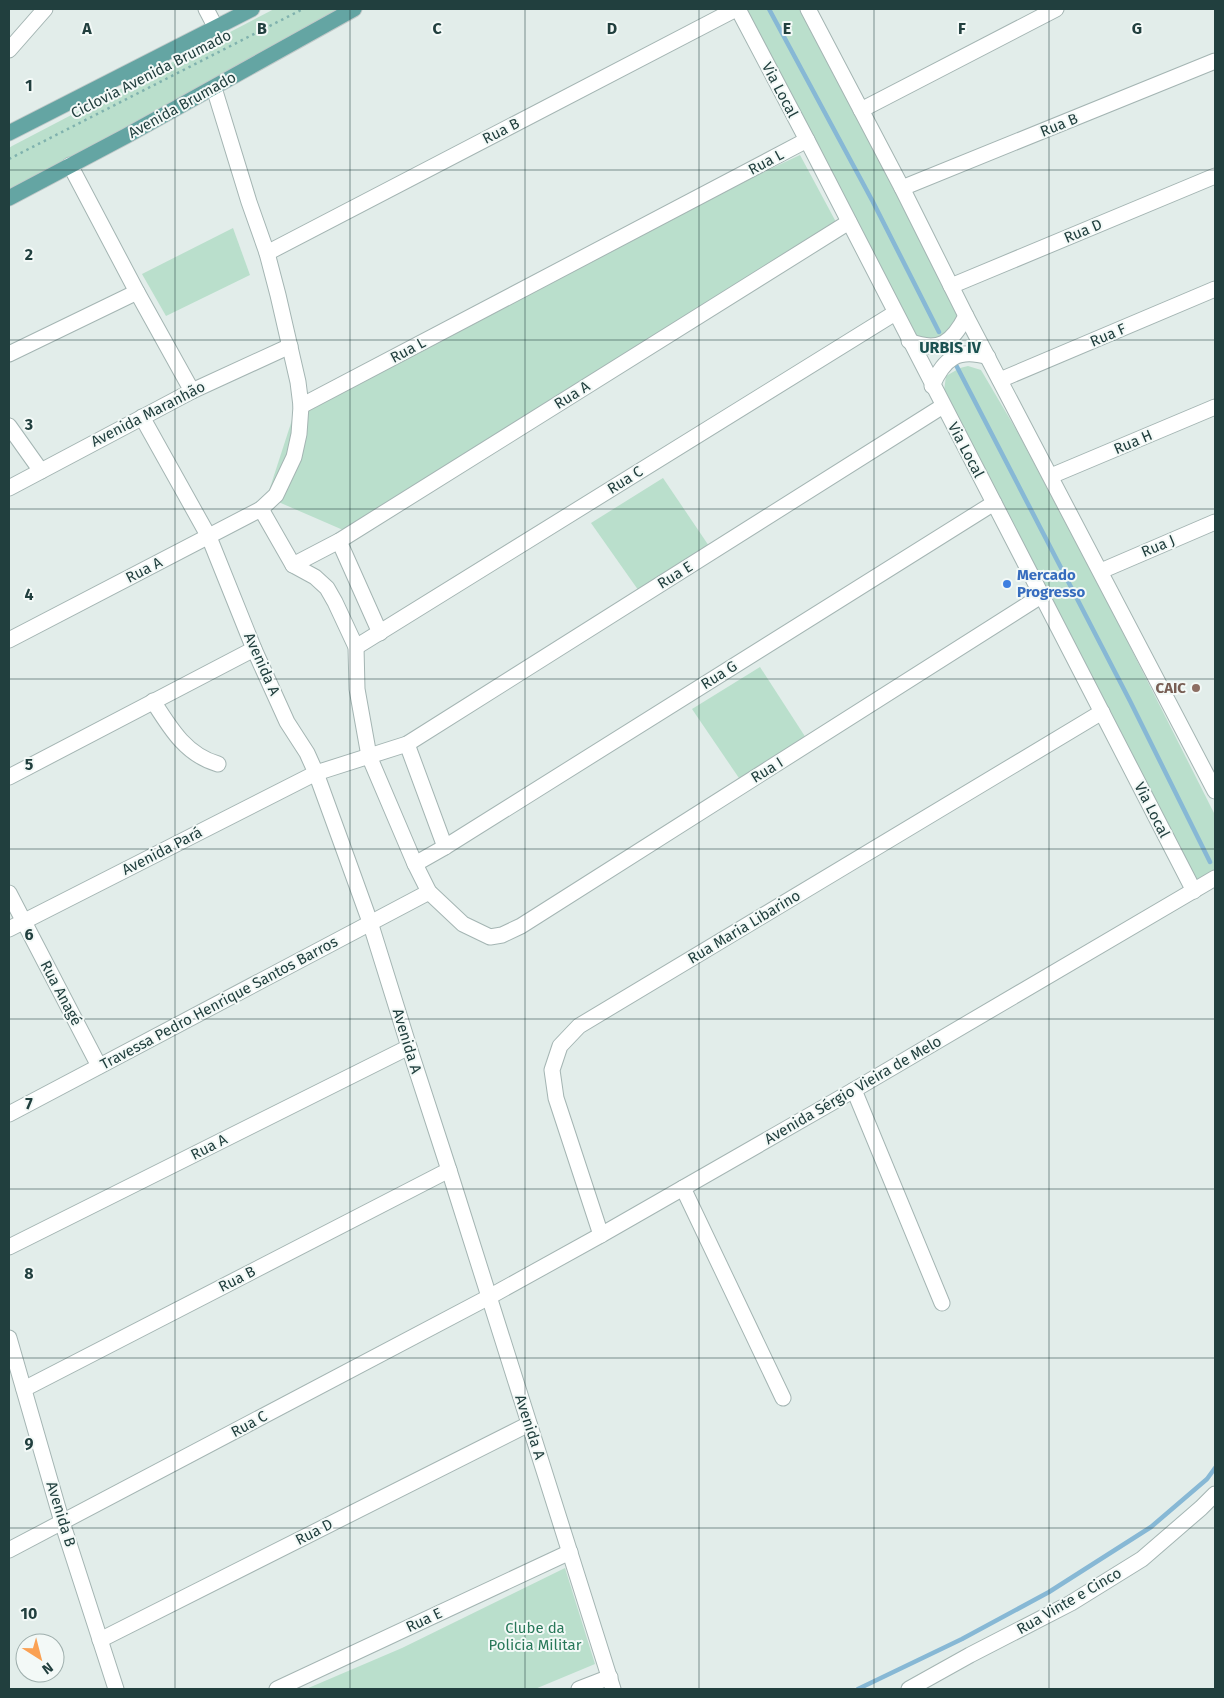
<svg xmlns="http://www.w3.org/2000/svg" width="1224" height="1698" viewBox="0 0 1224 1698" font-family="'Fira Sans',sans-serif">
	<rect width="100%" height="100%" fill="#e2edea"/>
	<g fill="#badfcc">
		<polygon points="274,9 346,9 160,114 9,189 9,148 12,146"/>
		<polygon points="741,9 799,9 957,309 956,322 950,333 936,341 919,338 906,323"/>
		<polygon points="800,155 836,222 350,533 267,497 292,420 639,230"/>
		<polygon points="233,228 250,275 166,316 142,274"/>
		<polygon points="968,366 981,370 1017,431 1109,605 1215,815 1215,871 1200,880 1193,877 944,391 946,376 960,368"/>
		<polygon points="663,478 711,549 641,594 591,523"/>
		<polygon points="760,667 806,738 741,781 692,709"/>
		<polygon points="565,1568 595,1664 535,1689 306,1689 402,1648"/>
	</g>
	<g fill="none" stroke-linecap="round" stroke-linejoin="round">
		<g stroke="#87b8d5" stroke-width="4.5">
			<polyline points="769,9 873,202 939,332"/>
			<polyline points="956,365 1130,701 1210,862"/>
			<polyline points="858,1689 962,1639 1049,1592 1151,1527 1207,1479 1215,1468"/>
		</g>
		<g stroke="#a4b5b3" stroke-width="17">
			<g id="minor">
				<polyline points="206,9 216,28"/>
				<polyline points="738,9 807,140 1194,891"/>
				<polyline points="808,9 902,188 966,316 1215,791"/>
				<polyline points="9,50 45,9"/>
				<polyline points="861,110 1056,9"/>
				<polyline points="70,165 137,292 192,391"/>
				<polyline points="902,188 1215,61"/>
				<polyline points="267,253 736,9"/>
				<polyline points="951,286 1215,176"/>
				<path d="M909,341C939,353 952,343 966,316"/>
				<polyline points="9,354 137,292"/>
				<polyline points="1000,380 1215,289"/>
				<path d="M932,386C944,358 958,348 988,357"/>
				<polyline points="301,406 807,140"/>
				<polyline points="142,417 209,537 254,649 287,722 307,753 316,773 348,861 370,922 409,1047 449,1170 613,1689"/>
				<polyline points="9,426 41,471"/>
				<polyline points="1051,476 1215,407"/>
				<polyline points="9,488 192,391 290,346"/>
				<polyline points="261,509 293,565 315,577 327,588 335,602 356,647 357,689 369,756 415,864 429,892 463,924 490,937 502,935 521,926 1041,596"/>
				<polyline points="339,541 380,633"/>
				<polyline points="293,565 339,541 849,222"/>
				<polyline points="1101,571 1215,522"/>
				<polyline points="9,640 261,509 276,495 294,457 299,434 301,406 298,382 278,295 267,253 249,202 214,88"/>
				<polyline points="356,647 895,313"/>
				<path d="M153,701C170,728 186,755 218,764"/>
				<polyline points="407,744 445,847"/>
				<polyline points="9,777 254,649"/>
				<polyline points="415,864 445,847 994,503"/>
				<polyline points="9,893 99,1066"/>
				<polyline points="9,929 316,773 407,744 943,406"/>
				<polyline points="854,1090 942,1303"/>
				<polyline points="9,1114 429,892"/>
				<polyline points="683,1188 783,1398"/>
				<polyline points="601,1235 556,1098 552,1070 560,1046 579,1026 1102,712"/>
				<polyline points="9,1247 409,1047"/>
				<polyline points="9,1338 62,1522 116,1689"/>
				<polyline points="24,1389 449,1170"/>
				<polyline points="9,1550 489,1297 601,1235 854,1090 1215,878"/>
				<polyline points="100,1640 529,1424"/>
				<polyline points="277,1689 570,1552"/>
				<polyline points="579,1689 610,1677"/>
				<polyline points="909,1689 970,1655 1071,1603 1142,1559 1201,1508 1215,1494"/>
			</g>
		</g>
		<g stroke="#c1c9c9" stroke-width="17">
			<g id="major">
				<polyline points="9,133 252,9"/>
				<polyline points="9,198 126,136 354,9"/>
			</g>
		</g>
		<polyline stroke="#80b2ae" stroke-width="2.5" stroke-dasharray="2.5 4" stroke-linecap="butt" points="9,159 303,9"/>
		<use href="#minor" stroke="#fff" stroke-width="15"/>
		<use href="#major" stroke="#64a5a3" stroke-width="15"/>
	</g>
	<path fill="none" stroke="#213f3e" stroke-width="1" stroke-opacity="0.55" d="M175,9V1689M350,9V1689M525,9V1689M699,9V1689M874,9V1689M1049,9V1689M9,170H1215M9,340H1215M9,509H1215M9,679H1215M9,849H1215M9,1019H1215M9,1189H1215M9,1358H1215M9,1528H1215"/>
	<circle fill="#3f7fe0" stroke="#f3f9f7" stroke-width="2" cx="1007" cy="584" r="5"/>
	<circle fill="#8d6e63" stroke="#f3f9f7" stroke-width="2" cx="1196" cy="688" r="5"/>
	<g text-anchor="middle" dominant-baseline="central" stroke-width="4" stroke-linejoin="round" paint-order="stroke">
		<g font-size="15" fill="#213f3e" stroke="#f3f9f7">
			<text transform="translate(151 74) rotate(-27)">Ciclovia Avenida Brumado</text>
			<text transform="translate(780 90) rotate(62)">Via Local</text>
			<text transform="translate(182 105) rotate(-29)">Avenida Brumado</text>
			<text transform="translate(1059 125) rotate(-22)">Rua B</text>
			<text transform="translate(501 131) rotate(-27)">Rua B</text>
			<text transform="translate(766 162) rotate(-28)">Rua L</text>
			<text transform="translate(1083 231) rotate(-23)">Rua D</text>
			<text transform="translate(1108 335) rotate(-23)">Rua F</text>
			<text transform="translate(408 350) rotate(-28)">Rua L</text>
			<text transform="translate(572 395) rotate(-32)">Rua A</text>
			<text transform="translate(148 414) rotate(-27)">Avenida Maranhão</text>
			<text transform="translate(1133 442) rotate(-23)">Rua H</text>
			<text transform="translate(966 450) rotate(62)">Via Local</text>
			<text transform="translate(625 480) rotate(-32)">Rua C</text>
			<text transform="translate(1158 546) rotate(-23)">Rua J</text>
			<text transform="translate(144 570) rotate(-27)">Rua A</text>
			<text transform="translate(675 575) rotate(-32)">Rua E</text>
			<text transform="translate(262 664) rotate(66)">Avenida A</text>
			<text transform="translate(719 675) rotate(-32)">Rua G</text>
			<text transform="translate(767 770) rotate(-32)">Rua I</text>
			<text transform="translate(1152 810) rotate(63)">Via Local</text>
			<text transform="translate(162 851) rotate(-27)">Avenida Pará</text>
			<text transform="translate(744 927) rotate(-31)">Rua Maria Libarino</text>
			<text transform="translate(61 993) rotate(62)">Rua Anagé</text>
			<text transform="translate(219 1003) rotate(-28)">Travessa Pedro Henrique Santos Barros</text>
			<text transform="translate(407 1041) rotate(73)">Avenida A</text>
			<text transform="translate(853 1090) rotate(-30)">Avenida Sérgio Vieira de Melo</text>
			<text transform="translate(209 1147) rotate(-27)">Rua A</text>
			<text transform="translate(237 1279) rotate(-27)">Rua B</text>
			<text transform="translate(249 1424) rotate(-28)">Rua C</text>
			<text transform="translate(530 1427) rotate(72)">Avenida A</text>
			<text transform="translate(61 1514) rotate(73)">Avenida B</text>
			<text transform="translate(314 1532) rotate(-27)">Rua D</text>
			<text transform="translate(1069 1601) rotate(-30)">Rua Vinte e Cinco</text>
			<text transform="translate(424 1620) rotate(-25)">Rua E</text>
		</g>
		<g font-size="15" font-weight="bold" fill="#366cbe" stroke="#f3f9f7" text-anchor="start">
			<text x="1017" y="575">Mercado<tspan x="1017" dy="17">Progresso</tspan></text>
		</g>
		<g font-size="15" font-weight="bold" fill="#785e54" stroke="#f3f9f7" text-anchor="end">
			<text x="1186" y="688">CAIC</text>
		</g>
		<g font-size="15" fill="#287859" stroke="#f3f9f7">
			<text x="535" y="1628">Clube da<tspan x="535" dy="17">Policia Militar</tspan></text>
		</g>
		<g font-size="16" font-weight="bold" fill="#1b5251" stroke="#f3f9f7">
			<text x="950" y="347">URBIS IV</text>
		</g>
	</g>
	<g font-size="16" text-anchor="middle" font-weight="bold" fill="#213f3e" stroke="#f3f9f7" stroke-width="4" stroke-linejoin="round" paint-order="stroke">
		<text x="87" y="34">A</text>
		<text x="262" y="34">B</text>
		<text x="437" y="34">C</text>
		<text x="612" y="34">D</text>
		<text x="787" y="34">E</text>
		<text x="962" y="34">F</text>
		<text x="1137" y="34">G</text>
		<text x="29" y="91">1</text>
		<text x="29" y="260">2</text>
		<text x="29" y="430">3</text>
		<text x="29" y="600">4</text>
		<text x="29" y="770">5</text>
		<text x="29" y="940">6</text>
		<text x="29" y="1109">7</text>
		<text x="29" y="1279">8</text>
		<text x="29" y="1449">9</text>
		<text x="29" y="1619">10</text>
	</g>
	<rect width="1224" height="1698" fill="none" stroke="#213f3e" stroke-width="20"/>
	<g transform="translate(40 1658) rotate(144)"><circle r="24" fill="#f3f9f7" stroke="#9fafad"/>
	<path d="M0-4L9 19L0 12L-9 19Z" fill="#faa153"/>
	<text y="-8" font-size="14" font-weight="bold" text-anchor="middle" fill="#213f3e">N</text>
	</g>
</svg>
